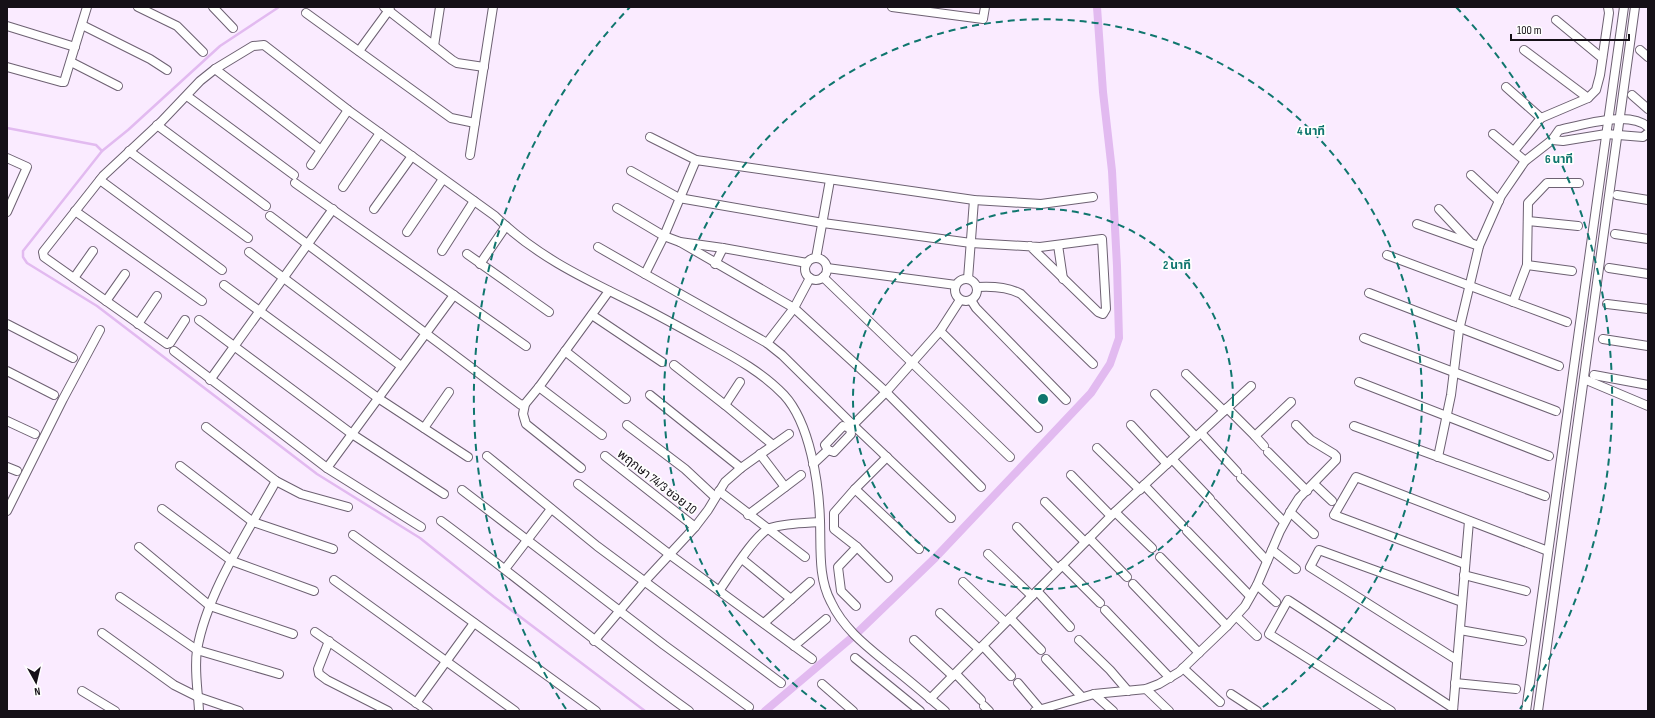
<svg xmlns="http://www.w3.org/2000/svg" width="1655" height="718" viewBox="0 0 1655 718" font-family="'Sofia Sans Condensed','Noto Sans Thai',sans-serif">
	<rect width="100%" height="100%" fill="#faebff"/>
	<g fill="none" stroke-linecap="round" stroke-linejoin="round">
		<g stroke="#e2baf0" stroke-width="2.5">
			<polyline points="279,7 220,46 128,130 102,151 23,251 23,257 27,263 97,306 317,474 420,538 494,597 645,711"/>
			<polyline points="7,128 96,145 102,151"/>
		</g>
		<polyline stroke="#e2baf0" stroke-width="8" points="765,711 856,634 935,558 1091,393 1110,364 1119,338 1117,266 1112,171 1103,92 1097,7"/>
		<g stroke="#6d6172" stroke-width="10">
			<g id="minor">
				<polyline points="138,7 177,26 203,52"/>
				<polyline points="213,7 233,28"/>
				<polyline points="384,7 452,60 457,63 484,67"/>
				<polyline points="892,7 983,19 985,7"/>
				<polyline points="306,13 451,118 475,123"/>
				<polyline points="1556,20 1602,58"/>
				<polyline points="82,25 150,59 167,70"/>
				<polyline points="7,26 75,47"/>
				<polyline points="434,46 440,7"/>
				<polyline points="1524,50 1588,98"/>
				<polyline points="1640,50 1648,57"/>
				<polyline points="359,51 389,10 390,7"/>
				<polyline points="71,62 118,86"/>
				<polyline points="7,67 61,82 64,82 87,7"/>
				<polyline points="215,69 321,150"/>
				<polyline points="1506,87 1541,118"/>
				<polyline points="1632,95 1648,109"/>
				<polyline points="187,96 294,175"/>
				<polyline points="157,125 266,206"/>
				<path d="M1648,127C1629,110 1582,125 1559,130L1552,140L1563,141L1606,134L1643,137L1648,133"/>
				<polyline points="1493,134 1525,161"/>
				<polyline points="650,137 696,160"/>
				<polyline points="129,151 248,238"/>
				<polyline points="1514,151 1541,118 1588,98 1596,90 1600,75 1609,13 1608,7"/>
				<polyline points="470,155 493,7"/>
				<polyline points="7,158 27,167 7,212"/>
				<polyline points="311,165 348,110"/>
				<polyline points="631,171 679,198 823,223 971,243 1040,247 1102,239 1106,309 1103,314 1098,312 1030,246"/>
				<polyline points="1471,175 1499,201"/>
				<polyline points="100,180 222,270"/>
				<polyline points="295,183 526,346"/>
				<polyline points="343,187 380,133"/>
				<polyline points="1617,195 1648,200"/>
				<polyline points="617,208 664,236 680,242 723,248 807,263"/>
				<polyline points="374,209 412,156"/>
				<polyline points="1439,209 1469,241"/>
				<polyline points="75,211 202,301"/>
				<polyline points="270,216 521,405 525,404 539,387 609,291"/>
				<polyline points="1528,221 1578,226"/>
				<polyline points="1417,224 1479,246"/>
				<polyline points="407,232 443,179"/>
				<polyline points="1615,234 1648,239"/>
				<polyline points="680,242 794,308 886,392 981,487"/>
				<polyline points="1058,245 1063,279"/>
				<polyline points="598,247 645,274 664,236 696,160 974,200 1041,204 1093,197"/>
				<polyline points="442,251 474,201"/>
				<polyline points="249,252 401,366"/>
				<polyline points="467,254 549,312"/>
				<polyline points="1387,255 1567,322"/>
				<polyline points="816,258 830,180"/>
				<circle cx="816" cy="269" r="11"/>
				<polyline points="480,264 506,226"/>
				<polyline points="715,264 723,248"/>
				<polyline points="1527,265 1572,271"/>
				<polyline points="827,268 956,285"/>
				<polyline points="1609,268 1648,274"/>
				<polyline points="645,274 767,343 782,355 853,425 951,518"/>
				<polyline points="823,277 1010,457"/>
				<polyline points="74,278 93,251"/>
				<circle cx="966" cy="290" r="11"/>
				<polyline points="968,279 974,200"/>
				<polyline points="224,285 378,398 468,457"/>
				<path d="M977,287C992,286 1008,287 1021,294L1093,364"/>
				<polyline points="1369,293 1559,366"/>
				<polyline points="971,300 976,308 1066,400"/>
				<polyline points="106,301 125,274"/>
				<polyline points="1513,302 1527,265 1528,203 1547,183 1579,183"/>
				<polyline points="1607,304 1648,309"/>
				<polyline points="592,315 662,362"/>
				<path d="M185,320L170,343L167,344L44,257L43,252L103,176L161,122L200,81L215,69L253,46L264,45L348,110L495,216C536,256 583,278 634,303C660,316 685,330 710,344C736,358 763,373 784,395C810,423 819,484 820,521C821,548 818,578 831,602C844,630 869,648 892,667C910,681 927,696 945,711"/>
				<polyline points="199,320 352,434 454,295"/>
				<polyline points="7,324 73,358"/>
				<polyline points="138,324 157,296"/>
				<polyline points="940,331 1038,428"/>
				<polyline points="1364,338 1556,411"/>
				<polyline points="1603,339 1648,346"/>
				<polyline points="767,343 794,308 810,278"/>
				<polyline points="174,351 327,468 421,527"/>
				<polyline points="565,351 626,399"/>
				<polyline points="674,365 725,405 773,445"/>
				<polyline points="7,371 54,395"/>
				<polyline points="1186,374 1224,411"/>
				<polyline points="1594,375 1648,385"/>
				<polyline points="1584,379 1648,406"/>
				<polyline points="210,380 333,209"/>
				<polyline points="1359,382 1549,456"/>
				<polyline points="539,387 602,435"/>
				<polyline points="1155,394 1196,437"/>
				<polyline points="650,395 741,468"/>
				<polyline points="525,404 523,414 526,424 581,468"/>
				<polyline points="725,405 740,382"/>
				<polyline points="1227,408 1255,436 1291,402"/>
				<polyline points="7,421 35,434"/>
				<polyline points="627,425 685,469 715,497"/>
				<polyline points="1131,425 1167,464"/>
				<polyline points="1354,426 1545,496"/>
				<polyline points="206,427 276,481 301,494 348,507"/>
				<polyline points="424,428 449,392"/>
				<polyline points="850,428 886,392 940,331 960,300"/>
				<polyline points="1201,433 1237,472"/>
				<polyline points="1255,436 1264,446"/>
				<polyline points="1097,448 1140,490"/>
				<polyline points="828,450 825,445 843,426 850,428"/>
				<polyline points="828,450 834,452 851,434 850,428"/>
				<polyline points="1268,452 1307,491"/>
				<polyline points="760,454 785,487"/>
				<polyline points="487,456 597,546 781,683"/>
				<polyline points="605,456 695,527"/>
				<polyline points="887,457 855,489 834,513 834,529 857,547 888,578"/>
				<polyline points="1438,457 1451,395 1459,330 1479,246 1501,196 1525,161 1552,140"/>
				<polyline points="1172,459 1210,499"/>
				<polyline points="813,464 828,450"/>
				<polyline points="180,466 253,522 333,549"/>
				<polyline points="7,467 17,471"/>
				<polyline points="327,468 352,434 444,494"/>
				<polyline points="1071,475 1111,516"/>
				<polyline points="1241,478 1284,522"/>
				<polyline points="578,484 669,554 812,659"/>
				<polyline points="1314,484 1332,501"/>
				<polyline points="1144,485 1183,526"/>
				<polyline points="855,489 919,549"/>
				<polyline points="462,490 664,645 749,707"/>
				<polyline points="719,491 805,557"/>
				<polyline points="1045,502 1085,542"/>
				<polyline points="1213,503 1267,561"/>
				<polyline points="162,509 232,561 314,591"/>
				<polyline points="7,511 63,399 100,330"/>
				<polyline points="1115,512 1152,548"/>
				<polyline points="1290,512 1314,534"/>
				<polyline points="748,515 801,475"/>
				<path d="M441,521C525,583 604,650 689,711"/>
				<polyline points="1017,527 1058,569"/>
				<polyline points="1187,531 1250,596"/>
				<polyline points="353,535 596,711"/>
				<polyline points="1089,538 1127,577"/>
				<polyline points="139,547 210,606 293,634"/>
				<polyline points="1272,550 1296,569"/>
				<polyline points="988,554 1032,596"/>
				<polyline points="1160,557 1227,626"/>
				<polyline points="742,559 791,599"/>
				<polyline points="1465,564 1334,515 1356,477 1548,551"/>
				<polyline points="1062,565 1100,603"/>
				<polyline points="505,569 551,509"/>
				<polyline points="1464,575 1526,591"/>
				<polyline points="334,580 515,711"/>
				<polyline points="963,582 1005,622"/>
				<polyline points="1133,584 1199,653"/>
				<polyline points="1257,585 1276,602"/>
				<path d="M719,591C729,577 755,534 770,528C786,523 804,523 820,522"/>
				<polyline points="1037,591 1070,627"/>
				<polyline points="120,597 197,650 279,674"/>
				<polyline points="856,606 841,591 838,567 857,547"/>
				<polyline points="1105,610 1170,678"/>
				<polyline points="940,613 979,649"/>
				<polyline points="1236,616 1257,636"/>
				<polyline points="1010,618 1041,650"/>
				<polyline points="764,623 810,582"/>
				<polyline points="1460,630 1522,641"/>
				<polyline points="315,632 428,711"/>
				<polyline points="102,633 174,685 198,697 239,711"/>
				<polyline points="914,640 953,676"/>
				<polyline points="1079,640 1110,670 1128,691"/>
				<polyline points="329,641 318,669 319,674 327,680 388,711"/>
				<polyline points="594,641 644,582 695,527 708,510 725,482 741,468 789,434"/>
				<polyline points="794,646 826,619"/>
				<polyline points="983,646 1011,676"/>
				<polyline points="855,658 920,711"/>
				<polyline points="1046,659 1081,696"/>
				<polyline points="1457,660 1310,567 1319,550 1462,602"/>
				<polyline points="1183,668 1220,702"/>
				<polyline points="956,674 981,700"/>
				<polyline points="1018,683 1040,709"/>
				<polyline points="1455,683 1516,689"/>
				<polyline points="822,684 853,711"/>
				<polyline points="1146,689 1169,711"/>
				<polyline points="82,691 115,711"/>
				<polyline points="1094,694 1113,711"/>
				<polyline points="1231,694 1257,711"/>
				<polyline points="930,699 1115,512 1251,386"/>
				<polyline points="416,703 474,623"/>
				<polyline points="984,706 989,711"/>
				<path d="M199,711C198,690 194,670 197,650C207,592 248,532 276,481"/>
				<polyline points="1035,711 1094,694 1146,689 1159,684 1179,672 1227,626 1245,606 1257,585 1280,531 1292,509 1299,498 1336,460 1336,456 1334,454 1311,440 1296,425"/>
				<polyline points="1391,711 1269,634 1288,600 1453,708"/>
				<polyline points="1453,711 1469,521"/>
				<polyline points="1526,711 1624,7"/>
				<polyline points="1538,711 1635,7"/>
			</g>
		</g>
		<use href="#minor" stroke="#fff" stroke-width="8"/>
	</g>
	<g fill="none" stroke="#0f766e" stroke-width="2" stroke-dasharray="7 5">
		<circle cx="1043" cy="399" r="190"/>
		<path d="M826 709A379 379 0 1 1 1260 709"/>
		<path d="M566 709A569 569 0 0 1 630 7M1456 7A569 569 0 0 1 1520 709"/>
	</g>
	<g text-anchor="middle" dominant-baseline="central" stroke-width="3.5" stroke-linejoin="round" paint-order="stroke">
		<g font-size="13" fill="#151017" stroke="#fefefe">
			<text transform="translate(657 482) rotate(38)">พฤกษา 74/3 ซอย 10</text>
		</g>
	</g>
	<circle cx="1043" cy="399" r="6" fill="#0f766e" stroke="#fefefe" stroke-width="2"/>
	<g font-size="12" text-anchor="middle" font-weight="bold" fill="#0f766e" stroke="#fefefe" stroke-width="3.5" stroke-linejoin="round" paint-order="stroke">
		<text x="1311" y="135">4 นาที</text>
		<text x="1559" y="163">6 นาที</text>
		<text x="1177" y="269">2 นาที</text>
	</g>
	<rect width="1655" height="718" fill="none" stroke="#151017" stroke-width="16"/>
	<g transform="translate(36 682) rotate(172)" stroke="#fefefe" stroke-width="3" paint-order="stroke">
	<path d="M0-3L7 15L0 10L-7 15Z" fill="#151017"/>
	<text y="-6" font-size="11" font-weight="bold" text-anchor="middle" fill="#151017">N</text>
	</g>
	<path d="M1511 34v6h118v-6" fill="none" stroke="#151017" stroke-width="2"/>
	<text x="1517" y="34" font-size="12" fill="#151017" stroke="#fefefe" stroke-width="3" paint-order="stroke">100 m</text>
</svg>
